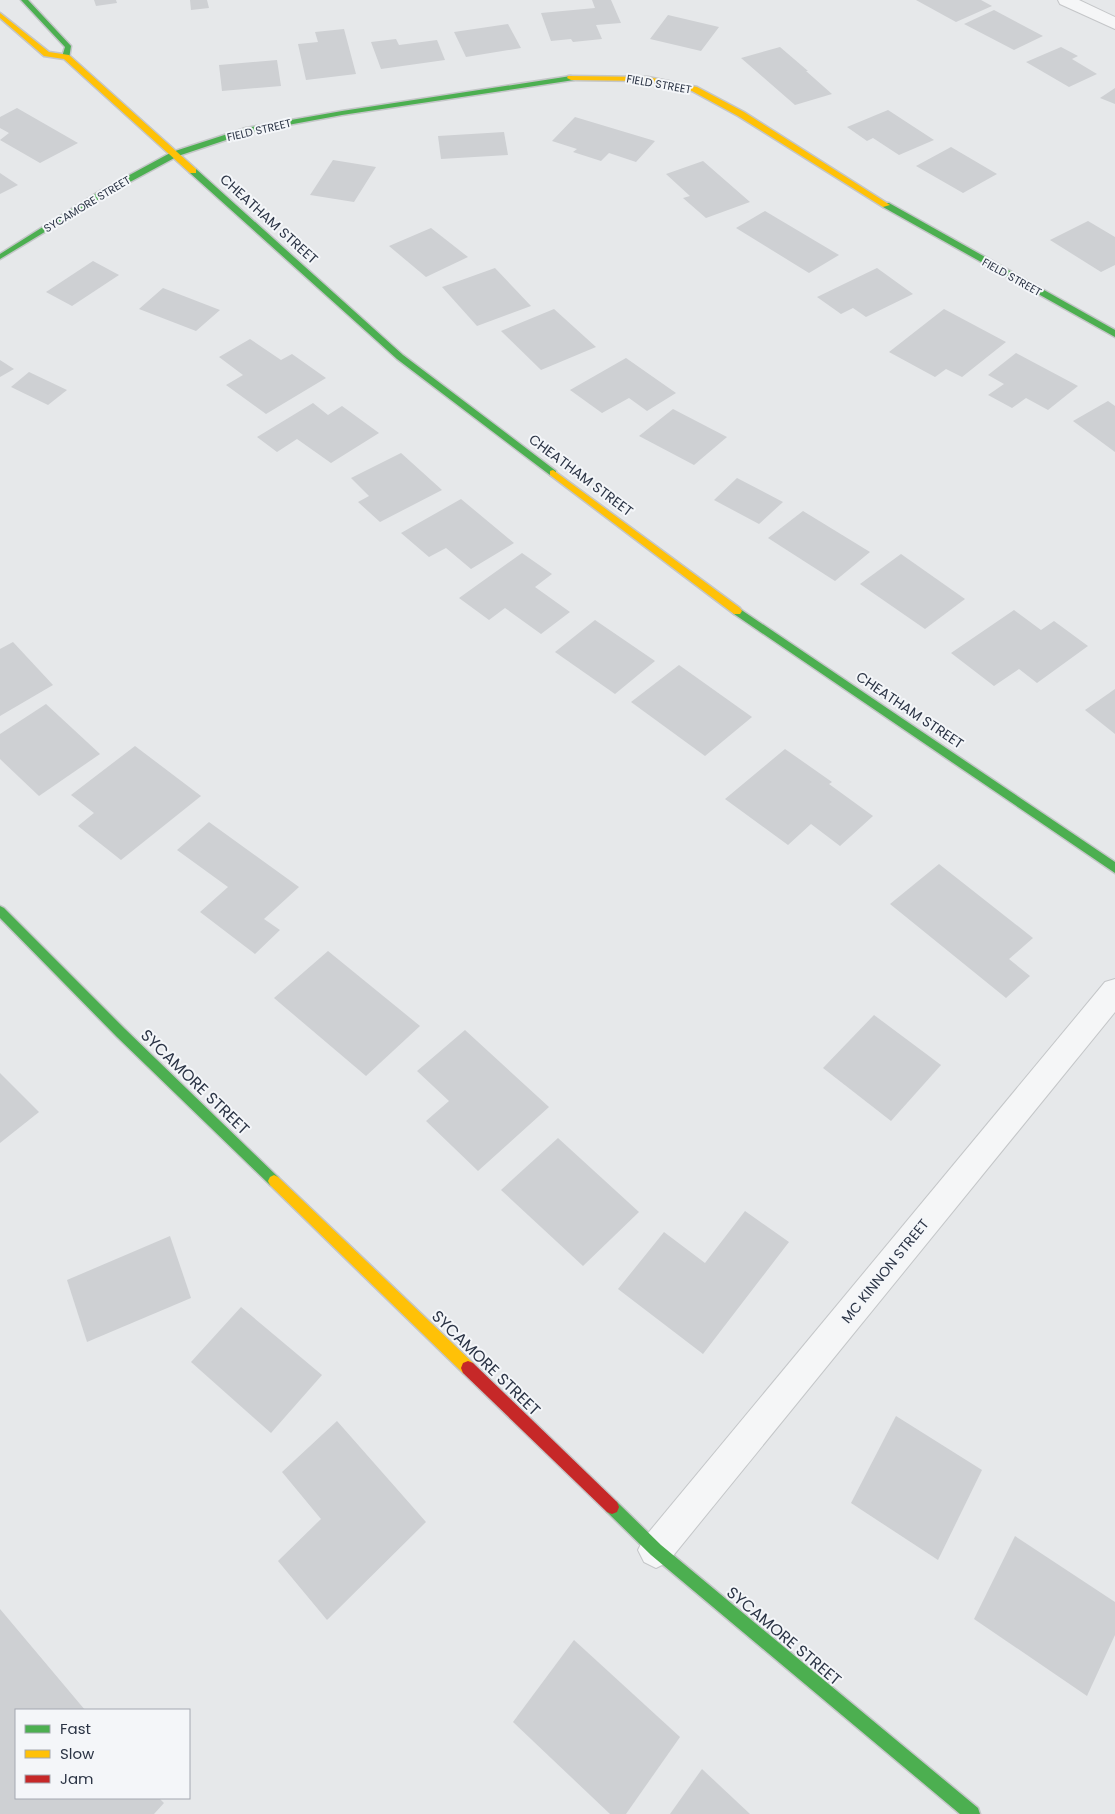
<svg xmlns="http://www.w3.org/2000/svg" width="1115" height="1814" viewBox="0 0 1115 1814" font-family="Poppins,sans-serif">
	<rect width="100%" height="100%" fill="#e6e8ea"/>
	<g fill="#ced0d3">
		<polygon points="94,0 116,0 117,3 96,6"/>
		<polygon points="190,0 207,0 209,8 191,10"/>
		<polygon points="592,0 611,0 621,23 596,25 602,39 573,42 571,39 551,41 541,13 595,8"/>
		<polygon points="916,0 981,0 992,6 956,22"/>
		<polygon points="994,10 1043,36 1014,50 964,24"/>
		<polygon points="668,15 719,27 701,51 650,39"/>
		<polygon points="508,24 521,48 466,57 454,32"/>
		<polygon points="344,29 356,74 306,80 298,44 318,42 315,32"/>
		<polygon points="396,39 399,45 437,40 445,60 381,69 371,42"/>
		<polygon points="780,47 808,71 806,71 832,94 795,105 741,58"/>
		<polygon points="1061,47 1078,56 1072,59 1097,74 1069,87 1026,62"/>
		<polygon points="277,60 281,86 222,91 219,65"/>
		<polygon points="1115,88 1115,104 1100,98"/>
		<polygon points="17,108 78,143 40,163 0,140 9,133 0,128 0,117"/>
		<polygon points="888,110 934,140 899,155 873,138 867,141 847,127"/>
		<polygon points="575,117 655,141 636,162 609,153 601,161 573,152 577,149 552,141"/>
		<polygon points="504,132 508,155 441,159 438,136"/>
		<polygon points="951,147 997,174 963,193 916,166"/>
		<polygon points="333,160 376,167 354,202 310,195"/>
		<polygon points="703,161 750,202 706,218 683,198 690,196 666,174"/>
		<polygon points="0,173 18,185 0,194"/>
		<polygon points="765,211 839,255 809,273 736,228"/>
		<polygon points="1088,221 1115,237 1115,265 1101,272 1050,240"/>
		<polygon points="431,228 468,257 426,277 389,246"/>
		<polygon points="93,261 119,275 72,306 46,292"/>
		<polygon points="495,268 531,306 477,326 442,287"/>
		<polygon points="877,268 913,294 866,317 853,308 841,314 817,297"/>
		<polygon points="163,288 220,310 196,331 139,309"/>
		<polygon points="554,309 596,347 541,370 501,331"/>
		<polygon points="944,309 1006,342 962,377 946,369 935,377 889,352"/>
		<polygon points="250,339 281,360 292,354 326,378 266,414 226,385 243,375 219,357"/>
		<polygon points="1016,353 1078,386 1048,410 1026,398 1012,408 988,395 1004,384 988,375"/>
		<polygon points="626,358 676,393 647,411 629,398 602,413 570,390"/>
		<polygon points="0,360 14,369 0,377"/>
		<polygon points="29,372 67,390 48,405 11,387"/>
		<polygon points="1108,401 1115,406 1115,452 1073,421"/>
		<polygon points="313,403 328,415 342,406 379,433 331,463 297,439 277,452 257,437"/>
		<polygon points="673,409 727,437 694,465 639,436"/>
		<polygon points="401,453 442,490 380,522 358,502 369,496 351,478"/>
		<polygon points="737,478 783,502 759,524 714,500"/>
		<polygon points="461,499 514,543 471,569 446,548 429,557 401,533"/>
		<polygon points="803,511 870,552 835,581 768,538"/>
		<polygon points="522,553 552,574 535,587 570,612 541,634 505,608 489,620 459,598"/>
		<polygon points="901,554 965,599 925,629 860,584"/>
		<polygon points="1014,610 1041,630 1054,621 1088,646 1037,683 1019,669 994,686 951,653"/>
		<polygon points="595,620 655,661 615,694 555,652"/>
		<polygon points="13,642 53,685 0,716 0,649"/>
		<polygon points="679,665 752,717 705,756 631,702"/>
		<polygon points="1115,689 1115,734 1085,710"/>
		<polygon points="46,704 100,754 39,796 0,759 0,734"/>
		<polygon points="135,746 201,796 121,860 78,826 94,813 71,795"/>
		<polygon points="785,749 832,782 829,784 873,816 840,846 811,824 788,845 725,799"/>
		<polygon points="209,822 299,887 264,919 280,930 255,954 200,912 228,887 177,850"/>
		<polygon points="939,864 1033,938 1009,959 1030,976 1006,998 890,904"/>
		<polygon points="328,951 420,1026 366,1076 274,998"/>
		<polygon points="874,1015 941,1065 891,1121 823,1068"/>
		<polygon points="465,1030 549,1107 478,1171 426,1121 449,1101 417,1071"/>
		<polygon points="0,1073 39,1112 0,1143"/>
		<polygon points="558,1138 639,1212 583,1266 501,1190"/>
		<polygon points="745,1211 789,1242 703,1354 618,1289 664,1232 705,1263"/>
		<polygon points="170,1236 191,1298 87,1342 67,1280"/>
		<polygon points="241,1307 322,1375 271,1433 191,1362"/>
		<polygon points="896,1416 982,1470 938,1560 851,1503"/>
		<polygon points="337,1421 426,1522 327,1620 278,1561 321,1519 282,1472"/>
		<polygon points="1015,1536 1115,1602 1115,1635 1087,1696 974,1619"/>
		<polygon points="0,1609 85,1710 16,1710 16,1798 159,1798 164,1803 154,1814 0,1814"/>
		<polygon points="574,1640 680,1737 626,1814 610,1814 513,1722"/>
		<polygon points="702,1769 750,1814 670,1814"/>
	</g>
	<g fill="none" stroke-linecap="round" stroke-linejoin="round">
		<g stroke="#c4c6c8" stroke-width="2">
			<g id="street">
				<polygon points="1058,0 1079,0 1115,17 1115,29 1060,4"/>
				<polygon points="1115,979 1115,1012 668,1562 656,1568 644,1562 638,1550 644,1538 1105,982"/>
			</g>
		</g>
		<g stroke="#c4c6c8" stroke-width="3">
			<g id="fast">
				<polygon points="21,0 28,0 71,46 69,59 62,57 65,47"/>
				<polygon points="571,76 575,78 574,80 342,115 250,132 178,156 106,195 0,259 0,254 100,191 172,152 246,128 342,111"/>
				<polygon points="190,169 196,169 403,355 556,471 556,475 550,475 397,359 190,173"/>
				<polygon points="883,203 889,203 1115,330 1115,337 883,207"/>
				<polygon points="737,607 1115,862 1115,873 734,614 732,611 734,608"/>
				<polygon points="0,906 4,908 125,1029 278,1177 280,1181 278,1185 274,1187 270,1185 117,1037 0,918"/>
				<polygon points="612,1500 617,1502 661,1545 978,1808 980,1814 960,1814 651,1555 607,1512 605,1507 607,1502"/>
			</g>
		</g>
		<g stroke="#c4c6c8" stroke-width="3">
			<g id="slow">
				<polygon points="0,13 49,52 69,55 196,169 196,173 190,173 64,59 44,56 0,18"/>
				<polygon points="568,76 648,77 697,87 744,112 890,205 883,207 738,116 692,91 648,81 571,80 567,78"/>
				<polygon points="553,470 740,608 742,611 740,614 734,614 550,475 550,471"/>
				<polygon points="274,1175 278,1177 473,1363 475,1368 473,1373 468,1375 463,1373 270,1185 268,1181 270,1177"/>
			</g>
		</g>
		<g stroke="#c4c6c8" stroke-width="3">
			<polygon id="jam" points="468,1361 473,1363 617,1502 619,1507 617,1512 612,1514 607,1512 463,1373 461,1368 463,1363"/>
		</g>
		<use href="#street" fill="#f5f6f7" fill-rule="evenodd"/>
		<use href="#fast" fill="#4caf50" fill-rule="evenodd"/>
		<use href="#slow" fill="#ffc107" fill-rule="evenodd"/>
		<use href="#jam" fill="#c62828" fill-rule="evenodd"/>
	</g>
	<g text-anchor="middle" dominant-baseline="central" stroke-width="4" stroke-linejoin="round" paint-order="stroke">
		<g font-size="11" fill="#2b3445" stroke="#f4f6f9">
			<text transform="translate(659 84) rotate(10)">FIELD STREET</text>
			<text transform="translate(259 130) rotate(-13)">FIELD STREET</text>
			<text transform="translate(87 204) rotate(-31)">SYCAMORE STREET</text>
			<text transform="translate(1012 277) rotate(29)">FIELD STREET</text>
		</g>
		<g font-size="14" fill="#2b3445" stroke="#f4f6f9">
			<text transform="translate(269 219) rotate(42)">CHEATHAM STREET</text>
			<text transform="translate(581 475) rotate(37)">CHEATHAM STREET</text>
			<text transform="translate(910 710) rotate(34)">CHEATHAM STREET</text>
			<text transform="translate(885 1271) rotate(-51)">MC KINNON STREET</text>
		</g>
		<g font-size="16" fill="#2b3445" stroke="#f4f6f9">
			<text transform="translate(195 1082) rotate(44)">SYCAMORE STREET</text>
			<text transform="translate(486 1363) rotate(44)">SYCAMORE STREET</text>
			<text transform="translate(784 1636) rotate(40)">SYCAMORE STREET</text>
		</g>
	</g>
	<rect x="15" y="1709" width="175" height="90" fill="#f4f6f9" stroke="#a4a8b1"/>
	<rect x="25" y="1725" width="25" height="8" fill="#4caf50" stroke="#a4a8b1"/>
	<text x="60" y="1734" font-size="15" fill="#2b3445">Fast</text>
	<rect x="25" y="1750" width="25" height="8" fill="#ffc107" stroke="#a4a8b1"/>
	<text x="60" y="1759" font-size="15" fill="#2b3445">Slow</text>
	<rect x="25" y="1775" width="25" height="8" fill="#c62828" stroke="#a4a8b1"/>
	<text x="60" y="1784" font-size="15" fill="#2b3445">Jam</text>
</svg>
